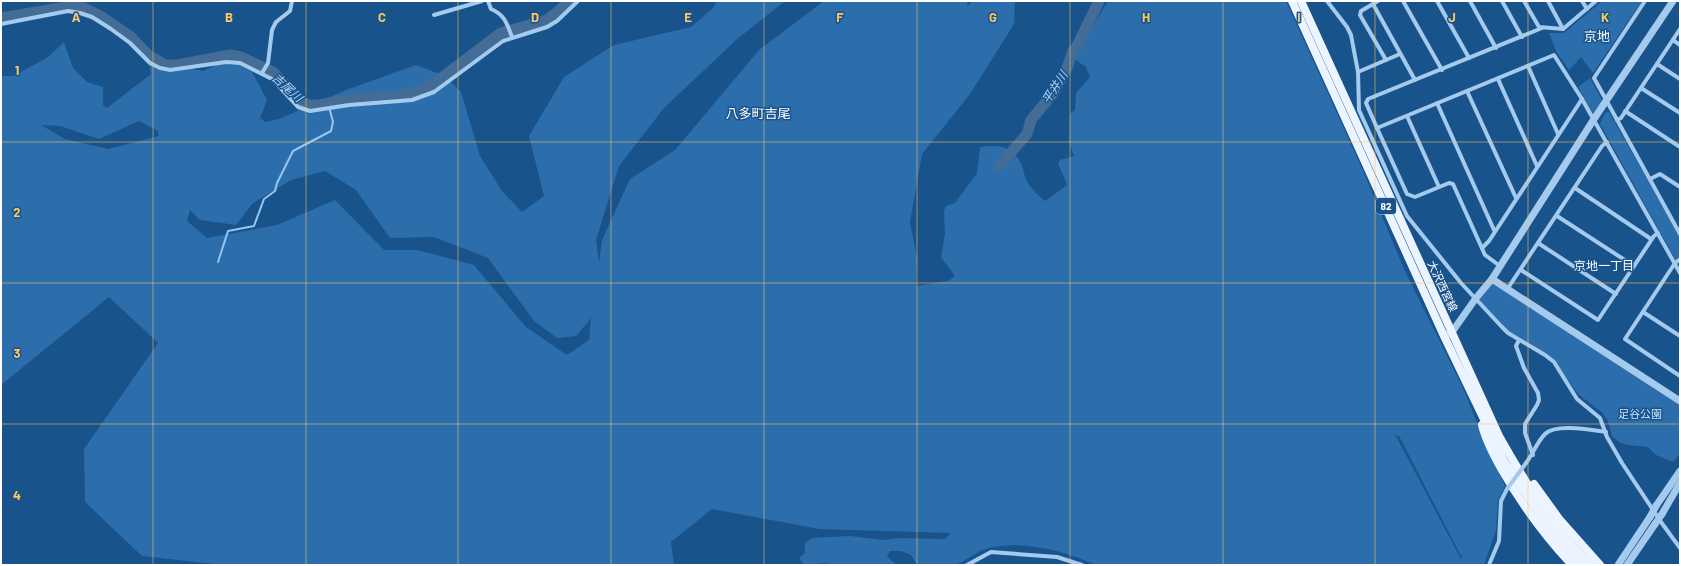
<svg xmlns="http://www.w3.org/2000/svg" width="1681" height="566" viewBox="0 0 1681 566" font-family="Barlow,'Noto Sans JP',sans-serif">
	<rect width="100%" height="100%" fill="#19538c"/>
	<g fill="#2c6dab" fill-rule="evenodd">
		<path d="M716,1H785L736,40L664,108L619,166L596,240L599,263L602,240L630,179L675,150L759,50L824,1H968L967,7L972,1H1015L1014,24L970,94L922,154L910,222L917,258L916,286L948,281L955,276L941,257L945,234L944,211L946,206L955,203L977,173L980,147C996,145 1012,145 1020,162C1023,167 1024,174 1026,180C1031,189 1038,195 1045,201L1067,185L1058,163L1060,160L1074,156L1069,141L1070,114L1075,110L1076,93L1090,77L1086,67L1073,58L1108,1H1286L1364,173L1404,269L1463,388L1482,435L1505,486L1498,500L1496,530L1484,565H1096C1062,550 1024,540 988,548C976,551 966,562 954,565C943,566 929,565 917,565L911,555L901,551H890L887,556L896,565L886,564L834,565L824,563L804,565L799,558L805,553V543L812,538L850,536L883,540L898,538L945,539L951,533L819,529L712,509L671,542L674,565H223L142,556L85,502L84,449L158,343L109,297L1,385V76H13L47,58L64,42L73,68L87,82L103,87V105L107,108L151,74L149,64L158,69L168,72L192,69L203,71L219,64L239,65L252,72L267,100L260,118L265,122L279,119L346,90L416,65L445,76L461,92L480,156L502,191L522,212L544,196L529,136L564,77L614,45L691,27L714,7ZM139,121L158,131L159,136L108,149L65,139L41,125L60,126L99,139ZM325,171L356,190L390,238L434,237L488,258L534,321L557,338L576,336L591,318L589,340L567,355L526,327L474,265L417,250H384L335,200L277,225L207,238L187,221L190,210L200,220L236,225L253,203L291,180ZM1394,435L1399,436L1462,558L1461,559L1397,438Z"/>
		<polygon points="1602,1 1642,1 1593,73 1581,57 1569,70 1557,53 1549,33 1564,33"/>
		<polygon points="1590,78 1603,102 1593,114 1578,87"/>
		<polygon points="1609,112 1680,237 1680,256 1675,259 1600,124 1605,113"/>
		<polygon points="1492,279 1680,401 1680,453 1674,461 1671,461 1656,455 1648,447 1628,445 1619,442 1612,436 1608,421 1603,413 1579,395 1554,361 1512,334 1500,324 1476,298"/>
	</g>
	<g fill="none" stroke-linecap="round" stroke-linejoin="round">
		<polyline stroke="#97c6f0" stroke-width="2" points="218,262 228,231 254,226 264,199 275,191 277,183 293,151 331,131 333,122 328,103"/>
		<g stroke="#436d96" stroke-width="11">
			<polyline points="1,18 72,6 82,7 102,17 131,37 148,55 165,65 177,65 230,55 241,57 273,72 300,101 309,105 319,105 350,99 396,96 417,92 432,85 501,33 547,20 559,11 569,1"/>
			<polyline points="999,166 1027,134 1031,120 1051,96 1067,68 1073,51 1077,46 1099,1"/>
		</g>
		<g stroke="#a4caee" stroke-width="4">
			<path d="M488,1L491,9C505,15 507,24 512,37"/>
			<polyline points="1327,1 1347,27 1351,35 1358,72 1359,110 1407,216 1461,283 1501,326 1508,333 1545,355 1554,362 1577,399 1600,418 1607,437 1622,463 1661,522 1680,548"/>
			<polyline points="1378,1 1361,11 1360,15 1386,60 1400,54"/>
			<polyline points="1403,1 1442,70"/>
			<polyline points="1437,1 1469,58"/>
			<polyline points="1470,1 1496,48"/>
			<polyline points="1502,1 1522,37"/>
			<polyline points="1524,1 1539,27 1563,29 1596,1"/>
			<polyline points="1548,1 1563,29"/>
			<polyline points="1582,1 1587,9"/>
			<polyline points="1645,1 1594,78 1680,234"/>
			<polyline points="1373,4 1415,80"/>
			<polyline points="434,15 482,1"/>
			<polyline points="1,24 68,11 80,13 92,17 111,29 130,43 150,63 160,68 170,70 226,62 240,63 272,79 298,107 310,111 349,105 412,100 434,92 503,41 547,27 557,21 578,1"/>
			<polyline points="1673,40 1680,45"/>
			<polyline points="1657,64 1680,79"/>
			<polyline points="1528,66 1558,134"/>
			<polyline points="1358,72 1386,60"/>
			<polyline points="262,73 268,63 272,30 276,22 290,11 292,1"/>
			<polyline points="1498,79 1537,166"/>
			<polyline points="1641,88 1680,113"/>
			<polyline points="1467,91 1516,198"/>
			<polyline points="1437,103 1494,230"/>
			<polyline points="1625,111 1680,147"/>
			<polyline points="1407,116 1439,187"/>
			<polyline points="1617,120 1621,118 1680,29"/>
			<polyline points="1377,128 1366,103 1368,99 1542,28"/>
			<polyline points="1650,179 1660,174 1680,187"/>
			<polyline points="1575,188 1651,239"/>
			<polyline points="1557,216 1634,266"/>
			<polyline points="1538,243 1616,294"/>
			<polyline points="1482,248 1489,241 1582,99"/>
			<polyline points="1680,259 1675,263 1625,339 1680,376"/>
			<polyline points="1500,266 1485,255 1453,184 1449,183 1415,197 1407,194 1377,128 1554,55 1582,99 1680,273"/>
			<polyline points="1521,270 1598,320 1654,236 1658,233"/>
			<polyline points="1508,288 1602,146 1607,142"/>
			<polyline points="1643,312 1680,336"/>
			<polyline points="1519,340 1516,346 1524,368 1538,393 1539,400 1537,405 1525,424 1525,433 1533,455"/>
			<path d="M1526,463C1533,454 1537,442 1545,434C1556,423 1591,430 1606,432"/>
			<polyline points="967,565 991,552 1057,557 1082,565"/>
			<polyline points="1489,565 1499,541 1501,501 1507,489"/>
		</g>
		<g stroke="#a4caee" stroke-width="7">
			<polyline points="1492,279 1680,401"/>
			<polyline points="1448,334 1452,332 1476,298 1492,279 1594,119 1673,1"/>
			<polyline points="1656,506 1680,471"/>
			<polyline points="1662,514 1680,483"/>
			<polyline points="1618,565 1650,517"/>
			<polyline points="1627,565 1655,524"/>
		</g>
		<g stroke="#ebf4ff" stroke-width="8">
			<polyline points="1292,1 1444,336 1504,461 1544,521 1581,565"/>
			<path d="M1301,1L1499,436C1525,482 1553,527 1590,565"/>
			<path d="M1482,425C1486,441 1494,456 1502,470C1522,505 1545,536 1572,565"/>
			<polyline points="1534,484 1560,520 1600,565"/>
		</g>
		<polyline stroke="#a4caee" stroke-width="4" points="1507,489 1526,463"/>
		<g stroke="#a4caee" stroke-width="7">
			<polyline points="1650,517 1656,506"/>
			<polyline points="1655,524 1662,514"/>
		</g>
	</g>
	<path fill="none" stroke="#ffc861" stroke-width="1" stroke-opacity="0.55" d="M153,1V565M306,1V565M458,1V565M611,1V565M764,1V565M917,1V565M1070,1V565M1223,1V565M1375,1V565M1528,1V565M1,142H1680M1,283H1680M1,424H1680"/>
	<g text-anchor="middle" dominant-baseline="central" stroke-width="3" stroke-linejoin="round" paint-order="stroke">
		<rect fill="#19538c" stroke="#bacbdc" stroke-width="1" x="1376" y="198" width="20" height="16" rx="3"/>
		<g font-size="10" font-weight="bold" fill="#fff">
			<text x="1386" y="206">82</text>
		</g>
		<g font-size="11" fill="#fff" stroke="#19538c">
			<text transform="translate(1443 286) rotate(65)">大沢西宮線</text>
		</g>
		<g font-size="11" fill="#cae3fa" stroke="#19538c">
			<text x="1640" y="413">足谷公園</text>
		</g>
		<g font-size="12" font-style="italic" fill="#b0d4f5" stroke="#19538c">
			<text transform="translate(288 87) rotate(42)">吉尾川</text>
			<text transform="translate(1054 87) rotate(-57)">平井川</text>
		</g>
		<g font-size="12" fill="#fff" stroke="#19538c">
			<text x="1604" y="265">京地一丁目</text>
		</g>
		<g font-size="13" fill="#fff" stroke="#19538c">
			<text x="1597" y="36">京地</text>
			<text x="758" y="113">八多町吉尾</text>
		</g>
	</g>
	<g font-size="13" text-anchor="middle" font-weight="bold" fill="#ffc861" stroke="#19538c" stroke-width="3" stroke-linejoin="round" paint-order="stroke">
		<text x="76" y="22">A</text>
		<text x="229" y="22">B</text>
		<text x="382" y="22">C</text>
		<text x="535" y="22">D</text>
		<text x="688" y="22">E</text>
		<text x="840" y="22">F</text>
		<text x="993" y="22">G</text>
		<text x="1146" y="22">H</text>
		<text x="1299" y="22">I</text>
		<text x="1452" y="22">J</text>
		<text x="1605" y="22">K</text>
		<text x="17" y="75">1</text>
		<text x="17" y="217">2</text>
		<text x="17" y="358">3</text>
		<text x="17" y="500">4</text>
	</g>
	<rect width="1681" height="566" fill="none" stroke="#ffffff" stroke-width="4"/>
</svg>
